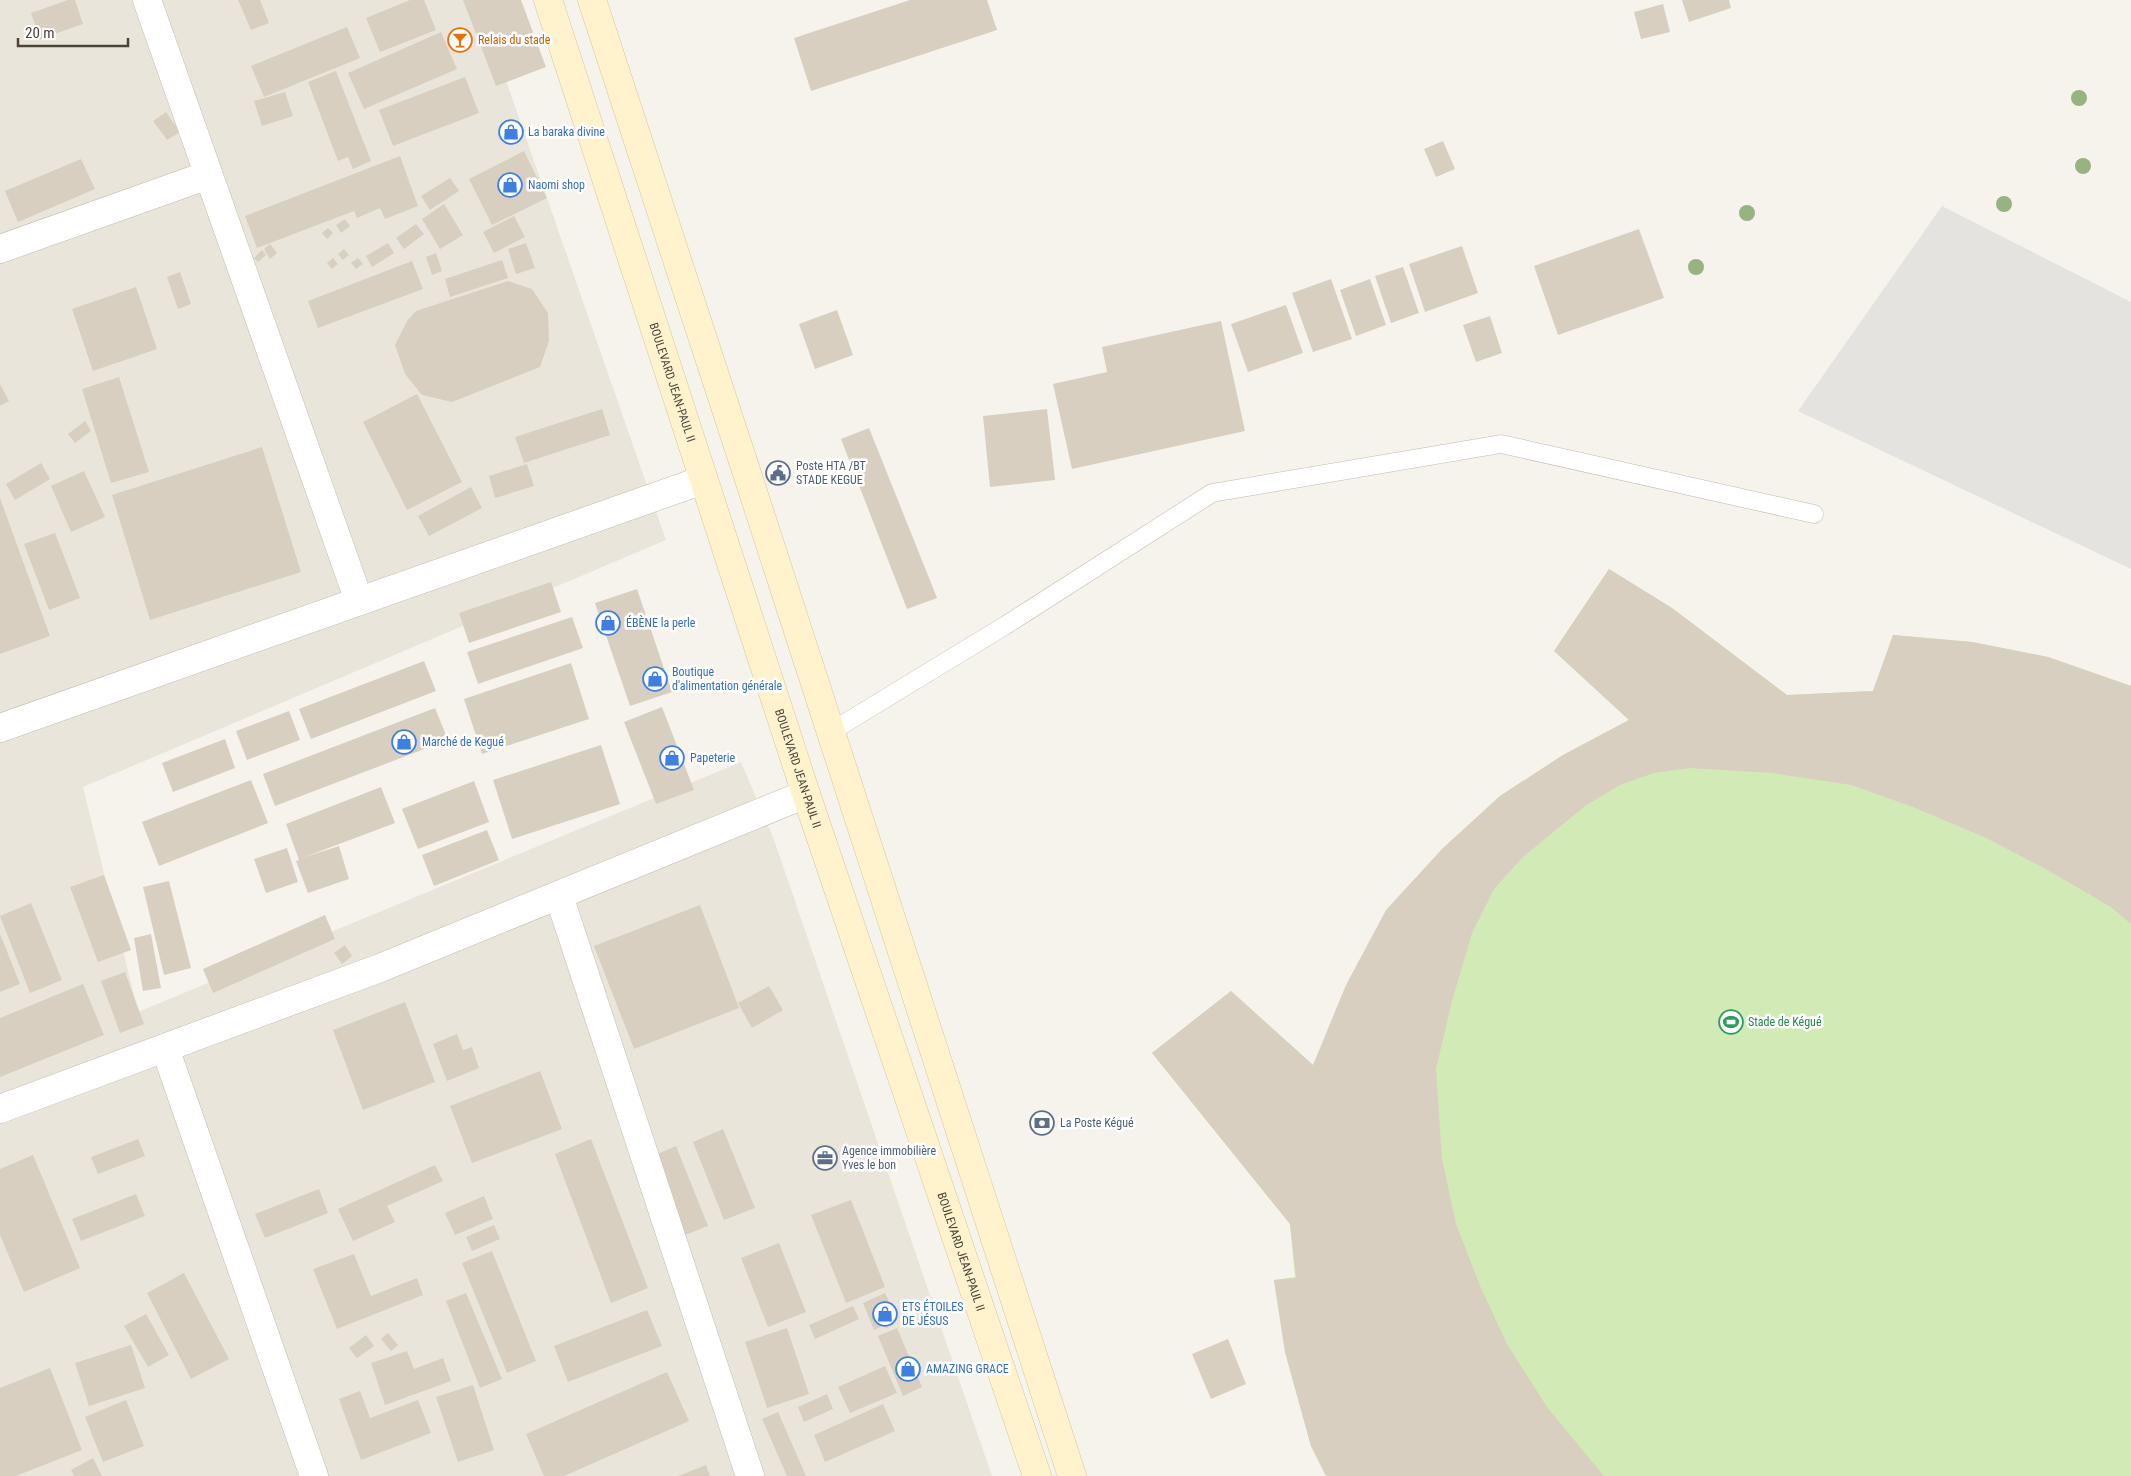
<svg xmlns="http://www.w3.org/2000/svg" width="2131" height="1476" viewBox="0 0 2131 1476" font-family="'Roboto Condensed',sans-serif">
	<rect width="100%" height="100%" fill="#f6f3ec"/>
	<polygon fill="#eae5da" points="0,0 478,0 666,540 83,787 138,1012 741,762 773,837 992,1476 0,1476"/>
	<polygon fill="#d2eab5" points="1609,569 1672,608 1787,695 1873,691 1893,635 1972,642 2048,657 2131,686 2131,1476 1326,1476 1311,1446 1285,1352 1274,1280 1295,1277 1290,1224 1152,1053 1231,991 1313,1065 1442,849 1500,796 1563,755 1629,720 1554,651"/>
	<polygon fill="#e5e3e0" points="1942,206 2131,302 2131,569 1798,411"/>
	<g fill="#d8cfc1">
		<polygon points="68,0 75,0 83,24 40,39 31,13"/>
		<polygon points="238,0 260,0 269,23 251,30"/>
		<polygon points="410,0 424,0 436,30 380,52 366,18"/>
		<polygon points="463,0 521,0 546,67 496,86"/>
		<polygon points="910,0 987,0 997,30 811,91 794,38"/>
		<polygon points="1682,0 1729,0 1731,8 1689,22"/>
		<polygon points="1663,4 1670,32 1641,39 1634,12"/>
		<polygon points="347,27 360,58 264,97 251,66"/>
		<polygon points="441,32 457,69 364,109 348,73"/>
		<polygon points="336,71 371,161 353,169 348,157 338,161 308,82"/>
		<polygon points="465,77 479,113 393,146 379,110"/>
		<polygon points="285,92 293,116 262,126 254,101"/>
		<polygon points="166,112 180,132 167,140 153,121"/>
		<polygon points="1443,141 1455,169 1436,177 1424,149"/>
		<polygon points="524,151 547,198 492,225 469,179"/>
		<polygon points="400,156 418,206 385,219 380,208 357,218 354,211 257,248 245,216"/>
		<polygon points="81,159 95,189 18,222 5,191"/>
		<polygon points="450,178 459,191 430,210 421,196"/>
		<polygon points="444,204 463,235 440,249 422,219"/>
		<polygon points="514,216 525,237 494,253 483,232"/>
		<polygon points="345,219 350,226 341,233 336,225"/>
		<polygon points="416,224 424,234 404,249 396,238"/>
		<polygon points="328,228 333,233 327,239 322,233"/>
		<polygon points="1639,229 1664,298 1558,335 1534,266"/>
		<polygon points="388,243 394,253 372,267 366,256"/>
		<polygon points="526,243 535,268 516,274 508,249"/>
		<polygon points="270,244 277,253 270,259 264,249"/>
		<polygon points="1462,246 1478,293 1425,312 1409,264"/>
		<polygon points="344,249 349,255 343,260 338,254"/>
		<polygon points="262,250 266,255 258,262 254,258"/>
		<polygon points="436,253 442,271 432,275 426,257"/>
		<polygon points="333,258 338,264 332,269 327,263"/>
		<polygon points="358,258 363,264 356,269 351,263"/>
		<polygon points="502,260 508,278 450,297 445,279"/>
		<polygon points="412,261 423,289 318,328 308,301"/>
		<polygon points="1403,267 1419,313 1391,323 1375,276"/>
		<polygon points="180,272 191,304 178,309 167,277"/>
		<polygon points="1331,279 1352,339 1313,352 1292,293"/>
		<polygon points="1370,279 1386,325 1356,336 1340,290"/>
		<polygon points="508,281 532,289 548,313 549,341 540,367 452,402 422,395 405,374 395,345 407,321 416,311"/>
		<polygon points="136,287 157,349 93,371 72,309"/>
		<polygon points="1286,305 1303,353 1248,372 1231,324"/>
		<polygon points="837,310 853,355 815,369 799,324"/>
		<polygon points="1490,316 1502,353 1476,362 1463,325"/>
		<polygon points="1221,321 1245,431 1072,469 1053,384 1107,372 1102,347"/>
		<polygon points="119,377 149,472 111,483 82,389"/>
		<polygon points="0,384 9,401 0,406"/>
		<polygon points="417,394 462,482 407,510 363,422"/>
		<polygon points="602,409 610,435 524,463 515,437"/>
		<polygon points="1047,409 1055,480 990,487 983,416"/>
		<polygon points="85,421 91,431 75,443 68,434"/>
		<polygon points="869,428 937,598 907,609 841,439"/>
		<polygon points="262,447 301,572 150,620 112,495"/>
		<polygon points="41,463 50,479 15,500 6,484"/>
		<polygon points="527,464 534,486 495,498 489,476"/>
		<polygon points="84,471 105,517 71,532 51,486"/>
		<polygon points="471,487 482,508 429,536 418,516"/>
		<polygon points="0,498 50,636 0,654"/>
		<polygon points="55,533 80,598 49,610 24,544"/>
		<polygon points="1609,569 1672,608 1787,695 1873,691 1893,635 1972,642 2048,657 2131,686 2131,924 2111,907 2044,868 1984,837 1913,807 1851,785 1772,773 1690,768 1654,773 1620,785 1585,806 1522,858 1494,889 1472,933 1452,1001 1436,1069 1442,1159 1456,1224 1481,1288 1507,1344 1547,1407 1604,1476 1326,1476 1311,1446 1285,1352 1274,1280 1296,1278 1290,1224 1152,1053 1231,991 1313,1065 1346,985 1386,910 1442,849 1500,796 1563,755 1629,720 1554,651"/>
		<polygon points="551,582 561,612 469,643 459,613"/>
		<polygon points="637,589 672,692 630,706 595,603"/>
		<polygon points="572,617 583,648 478,684 467,652"/>
		<polygon points="424,661 436,691 311,739 299,709"/>
		<polygon points="571,663 589,719 482,754 464,699"/>
		<polygon points="662,707 694,790 656,804 624,722"/>
		<polygon points="435,708 448,740 275,806 263,774"/>
		<polygon points="289,711 300,740 247,760 236,731"/>
		<polygon points="225,739 235,768 173,792 162,763"/>
		<polygon points="601,745 620,804 512,839 493,780"/>
		<polygon points="251,780 268,823 159,866 142,822"/>
		<polygon points="474,781 489,822 418,849 402,809"/>
		<polygon points="381,787 395,823 302,858 339,846 349,879 308,893 296,861 299,860 286,824"/>
		<polygon points="487,830 499,860 434,886 422,855"/>
		<polygon points="287,848 298,882 266,893 254,859"/>
		<polygon points="104,875 131,950 98,962 70,887"/>
		<polygon points="169,881 191,968 164,975 143,887"/>
		<polygon points="31,903 62,980 30,993 0,916"/>
		<polygon points="700,905 739,1008 634,1049 594,946"/>
		<polygon points="325,915 335,939 213,993 203,969"/>
		<polygon points="0,934 20,984 0,992"/>
		<polygon points="151,934 161,988 143,991 134,938"/>
		<polygon points="345,945 352,956 342,964 334,953"/>
		<polygon points="125,972 144,1024 120,1033 101,981"/>
		<polygon points="83,984 104,1035 0,1077 0,1018"/>
		<polygon points="769,986 783,1010 752,1028 738,1003"/>
		<polygon points="405,1002 435,1082 363,1110 333,1030"/>
		<polygon points="457,1034 463,1050 472,1047 479,1068 447,1081 433,1044"/>
		<polygon points="540,1071 562,1129 472,1163 450,1106"/>
		<polygon points="723,1129 755,1208 724,1220 693,1142"/>
		<polygon points="138,1139 145,1156 98,1174 91,1157"/>
		<polygon points="591,1139 648,1288 611,1303 555,1154"/>
		<polygon points="676,1146 708,1226 685,1235 653,1156"/>
		<polygon points="33,1155 80,1268 24,1292 0,1235 0,1169"/>
		<polygon points="435,1165 443,1181 387,1206 395,1222 353,1241 338,1209"/>
		<polygon points="319,1189 328,1213 265,1238 255,1214"/>
		<polygon points="136,1194 145,1216 81,1241 72,1219"/>
		<polygon points="484,1196 493,1219 455,1235 445,1213"/>
		<polygon points="851,1200 885,1287 846,1303 811,1215"/>
		<polygon points="494,1225 500,1239 472,1251 466,1237"/>
		<polygon points="779,1243 806,1312 768,1327 741,1258"/>
		<polygon points="492,1251 536,1361 507,1373 462,1263"/>
		<polygon points="354,1254 371,1296 417,1278 423,1295 337,1329 313,1269"/>
		<polygon points="184,1273 229,1359 191,1379 147,1293"/>
		<polygon points="466,1293 502,1379 480,1388 446,1301"/>
		<polygon points="885,1293 897,1320 874,1330 863,1303"/>
		<polygon points="853,1306 859,1319 815,1339 809,1325"/>
		<polygon points="647,1310 662,1346 568,1382 554,1346"/>
		<polygon points="146,1314 169,1355 148,1367 124,1326"/>
		<polygon points="787,1328 809,1394 767,1408 745,1342"/>
		<polygon points="897,1328 922,1387 903,1396 878,1336"/>
		<polygon points="388,1333 398,1345 391,1351 381,1339"/>
		<polygon points="366,1335 374,1346 357,1358 349,1348"/>
		<polygon points="1228,1339 1246,1384 1211,1399 1192,1354"/>
		<polygon points="131,1345 145,1388 89,1406 75,1363"/>
		<polygon points="407,1351 414,1369 443,1358 451,1381 385,1405 371,1363"/>
		<polygon points="885,1366 897,1393 850,1413 838,1387"/>
		<polygon points="50,1368 82,1450 16,1476 0,1476 0,1388"/>
		<polygon points="667,1372 689,1421 564,1476 544,1476 526,1434"/>
		<polygon points="473,1385 494,1450 458,1462 436,1397"/>
		<polygon points="360,1391 370,1418 418,1400 431,1433 361,1460 339,1399"/>
		<polygon points="827,1394 833,1409 804,1422 798,1407"/>
		<polygon points="126,1400 144,1446 103,1462 85,1417"/>
		<polygon points="883,1404 895,1431 825,1462 814,1435"/>
		<polygon points="778,1412 806,1476 787,1476 762,1419"/>
		<polygon points="93,1458 102,1476 74,1476 71,1470"/>
		<polygon points="706,1465 710,1476 678,1476"/>
	</g>
	<g fill="none" stroke-linecap="round" stroke-linejoin="round">
		<g stroke="#c2bbae" stroke-width="19">
			<polyline id="lane" points="832,731 1006,625 1212,493 1501,444 1814,514"/>
		</g>
		<g stroke="#c2bbae" stroke-width="29">
			<g id="street">
				<polyline points="147,0 359,601"/>
				<polyline points="0,249 208,175"/>
				<polyline points="0,728 703,480"/>
				<polyline points="559,896 750,1476"/>
				<polyline points="165,1048 314,1476"/>
				<polyline points="0,1109 380,968 806,794"/>
			</g>
		</g>
		<g stroke="#d6c79b" stroke-width="29">
			<g id="secondary">
				<path id="s1" d="M548,0L806,794L1037,1476"/>
				<path d="M592,0C755,491 910,984 1072,1476"/>
			</g>
		</g>
		<use href="#lane" stroke="#fff" stroke-width="18"/>
		<use href="#street" stroke="#fff" stroke-width="28"/>
		<use href="#secondary" stroke="#fff3cd" stroke-width="28"/>
	</g>
	<g fill="#97b381">
		<circle cx="2079" cy="98" r="8"/>
		<circle cx="2083" cy="166" r="8"/>
		<circle cx="2004" cy="204" r="8"/>
		<circle cx="1747" cy="213" r="8"/>
		<circle cx="1696" cy="267" r="8"/>
	</g>
	<defs>
		<g id="bar-ring" transform="scale(1.25)"><circle r="9.5" fill="#fff" stroke="#e8710a" stroke-width="1.5"/><path d="M-6-5H6L.8 .8V4.5H3.5V6h-7V4.5H-.8V.8Z" fill="#e8710a"/></g>
		<g id="shop-ring" transform="scale(1.25)"><circle r="9.5" fill="#fff" stroke="#3f7fe0" stroke-width="1.5"/><path d="M-5-2.5h2.3a2.7 3.5 0 0 1 5.4 0H5L5.5 6h-11ZM-1.5-2.5h3a1.5 2.3 0 0 0-3 0Z" fill="#3f7fe0"/></g>
		<g id="civic-ring" transform="scale(1.25)"><circle r="9.5" fill="#fff" stroke="#5c6f8a" stroke-width="1.5"/><path d="M-.6-6.5H3V-4.5H.6V-3L4-1V1h2V6H-6V1h2V-1L-.6-3ZM-1.2 2.5V6h2.4V2.5Z" fill="#5c6f8a"/></g>
		<g id="stadium-ring" transform="scale(1.25)"><circle r="9.5" fill="#fff" stroke="#2e9e5b" stroke-width="1.5"/><path d="M0-5a6.5 5 0 1 0 0 10a6.5 5 0 1 0 0-10ZM-3.5-1.8h7v3.6h-7Z" fill="#2e9e5b"/></g>
		<g id="bank-ring" transform="scale(1.25)"><circle r="9.5" fill="#fff" stroke="#5c6f8a" stroke-width="1.5"/><path d="M-6-4H6V4H-6ZM0-2.3a2.3 2.3 0 1 0 0 4.6a2.3 2.3 0 1 0 0-4.6Z" fill="#5c6f8a"/></g>
		<g id="office-ring" transform="scale(1.25)"><circle r="9.5" fill="#fff" stroke="#5c6f8a" stroke-width="1.5"/><path d="M-6-3h4V-5.5h4V-3h4V5H-6ZM-1-4.5V-3h2v-1.5ZM-6 0V1H6V0Z" fill="#5c6f8a"/></g>
	</defs>
	<g fill-rule="evenodd">
		<use href="#bar-ring" x="460" y="40"/>
		<use href="#shop-ring" x="511" y="132"/>
		<use href="#shop-ring" x="510" y="185"/>
		<use href="#civic-ring" x="778" y="473"/>
		<use href="#shop-ring" x="608" y="623"/>
		<use href="#shop-ring" x="655" y="679"/>
		<use href="#shop-ring" x="404" y="742"/>
		<use href="#shop-ring" x="672" y="758"/>
		<use href="#stadium-ring" x="1731" y="1022"/>
		<use href="#bank-ring" x="1042" y="1123"/>
		<use href="#office-ring" x="825" y="1158"/>
		<use href="#shop-ring" x="885" y="1314"/>
		<use href="#shop-ring" x="908" y="1369"/>
	</g>
	<g text-anchor="middle" dominant-baseline="central" stroke-width="5" stroke-linejoin="round" paint-order="stroke">
		<g font-size="12" fill="#c56008" stroke="#fff" text-anchor="start">
			<text x="478" y="40">Relais du stade</text>
		</g>
		<g font-size="12" fill="#366cbe" stroke="#fff" text-anchor="start">
			<text x="528" y="132">La baraka divine</text>
			<text x="528" y="185">Naomi shop</text>
			<text x="626" y="623">ÉBÈNE la perle</text>
			<text x="672" y="672">Boutique<tspan x="672" dy="14">d'alimentation générale</tspan></text>
			<text x="422" y="742">Marché de Kegué</text>
			<text x="690" y="758">Papeterie</text>
			<text x="902" y="1307">ETS ÉTOILES<tspan x="902" dy="14">DE JÉSUS</tspan></text>
			<text x="926" y="1369">AMAZING GRACE</text>
		</g>
		<g font-size="12" fill="#4b4439" stroke="#fff">
			<text stroke="none"><textPath href="#s1" startOffset="402">BOULEVARD JEAN-PAUL II</textPath></text>
			<text stroke="none"><textPath href="#s1" startOffset="808">BOULEVARD JEAN-PAUL II</textPath></text>
			<text stroke="none"><textPath href="#s1" startOffset="1318">BOULEVARD JEAN-PAUL II</textPath></text>
		</g>
		<g font-size="12" fill="#4e5e75" stroke="#fff" text-anchor="start">
			<text x="796" y="466">Poste HTA /BT<tspan x="796" dy="14">STADE KEGUE</tspan></text>
			<text x="1060" y="1123">La Poste Kégué</text>
			<text x="842" y="1151">Agence immobilière<tspan x="842" dy="14">Yves le bon</tspan></text>
		</g>
		<g font-size="12" fill="#27864d" stroke="#fff" text-anchor="start">
			<text x="1748" y="1022">Stade de Kégué</text>
		</g>
	</g>
	<path d="M18 38v8h110v-8" fill="none" stroke="#4b4439" stroke-width="2.5"/>
	<text x="25" y="38" font-size="15" fill="#4b4439" stroke="#ffffff" stroke-width="4" paint-order="stroke">20 m</text>
</svg>
